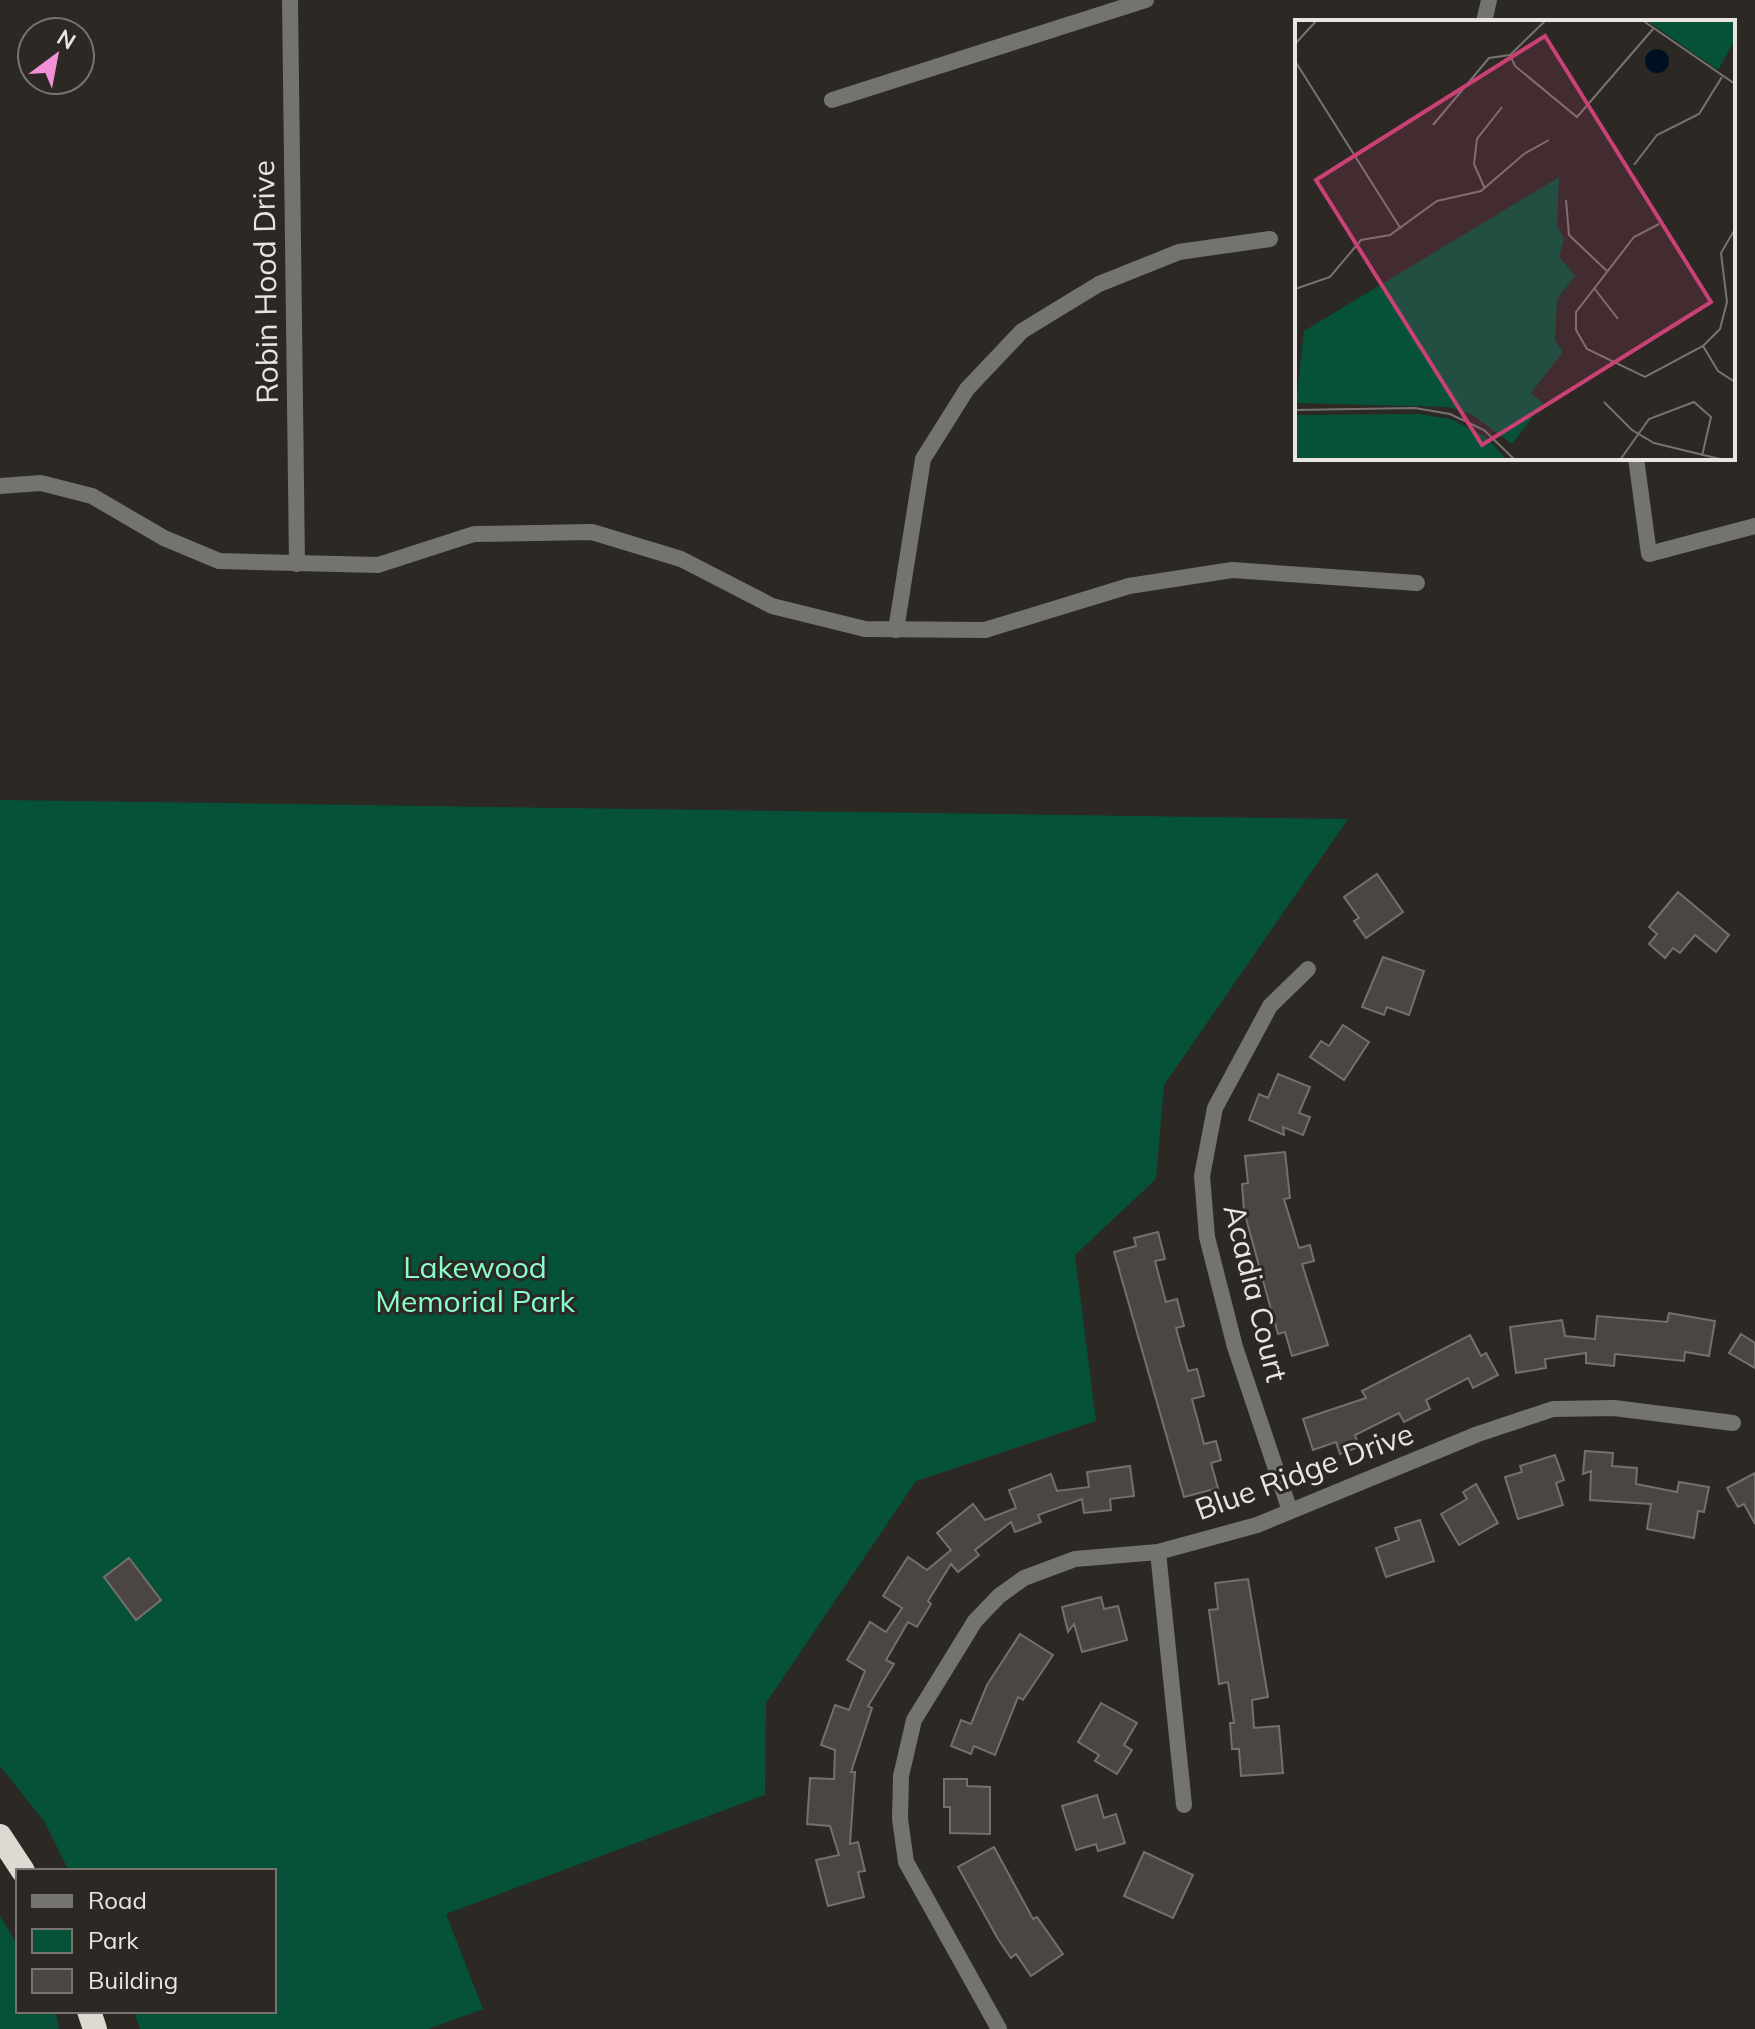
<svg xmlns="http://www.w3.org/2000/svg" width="1755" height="2029" viewBox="0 0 1755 2029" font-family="Mulish,sans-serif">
	<rect width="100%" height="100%" fill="#2c2824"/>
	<g fill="#055239">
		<polygon points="0,800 1348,819 1164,1085 1156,1179 1075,1255 1096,1421 916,1481 766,1703 765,1795 446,1914 483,2009 428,2029 140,2029 134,2011 274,2011 274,1871 69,1871 44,1821 0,1766"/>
		<polygon points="0,1916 18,1946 18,2011 55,2011 59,2029 0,2029"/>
	</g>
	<g fill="#4c4643" stroke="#766f6c" stroke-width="2">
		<polygon points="1377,874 1403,912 1366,938 1354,921 1359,918 1344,897"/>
		<polygon points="1678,892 1729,935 1716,952 1695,935 1680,953 1673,948 1665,958 1649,944 1657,934 1649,927"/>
		<polygon points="1383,957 1424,971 1409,1015 1387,1007 1384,1015 1362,1007"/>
		<polygon points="1343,1025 1369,1042 1344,1080 1310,1057 1321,1041 1329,1046"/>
		<polygon points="1278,1074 1310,1087 1299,1113 1310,1117 1303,1135 1283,1127 1284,1135 1249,1120 1259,1094 1268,1098"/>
		<polygon points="1285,1152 1290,1198 1284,1199 1299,1248 1310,1245 1314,1261 1302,1264 1328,1345 1292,1356 1285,1332 1278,1334 1270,1306 1244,1211 1242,1184 1248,1183 1245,1156"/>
		<polygon points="1158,1232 1165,1259 1155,1261 1166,1302 1177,1299 1184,1326 1176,1328 1188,1371 1197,1369 1204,1396 1192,1399 1204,1444 1216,1441 1221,1460 1211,1463 1218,1488 1184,1497 1114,1252 1136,1246 1134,1238"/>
		<polygon points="1669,1313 1715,1321 1709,1356 1685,1352 1684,1361 1615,1354 1614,1366 1586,1363 1586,1353 1545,1359 1546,1368 1516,1373 1510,1327 1562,1320 1565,1336 1595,1339 1597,1316 1667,1322"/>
		<polygon points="1741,1334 1755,1343 1755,1368 1729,1353"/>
		<polygon points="1470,1335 1481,1356 1486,1353 1498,1375 1473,1388 1468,1378 1426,1400 1430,1409 1404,1422 1399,1413 1355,1435 1359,1447 1340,1454 1336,1442 1313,1450 1303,1419 1366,1398 1362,1391"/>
		<polygon points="1585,1451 1613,1453 1612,1466 1637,1468 1636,1484 1677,1492 1679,1482 1709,1487 1704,1512 1698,1511 1694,1538 1647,1529 1651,1504 1590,1500 1591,1471 1583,1474"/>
		<polygon points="1555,1455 1564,1480 1556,1483 1563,1505 1518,1519 1505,1477 1522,1472 1520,1466"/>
		<polygon points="1130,1466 1134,1496 1110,1499 1111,1510 1084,1513 1082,1499 1038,1515 1041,1522 1015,1532 1011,1522 975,1550 979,1555 958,1572 951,1564 928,1601 931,1604 917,1627 908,1622 886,1660 894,1664 868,1706 872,1708 851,1772 855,1772 850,1844 858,1842 865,1871 858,1872 864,1897 828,1906 816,1860 839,1855 830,1826 807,1824 810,1778 834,1779 835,1750 821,1745 835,1705 849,1710 865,1671 847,1660 870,1622 886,1632 902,1608 883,1596 908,1557 927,1570 951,1550 937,1533 973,1504 985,1520 1016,1508 1009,1490 1051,1474 1057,1491 1089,1487 1087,1472"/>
		<polygon points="1755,1473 1755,1524 1744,1504 1738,1507 1727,1488"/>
		<polygon points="1476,1484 1498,1523 1459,1545 1441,1514 1467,1499 1463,1492"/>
		<polygon points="1420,1520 1434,1561 1386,1577 1376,1548 1399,1540 1395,1528"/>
		<polygon points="129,1558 161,1600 136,1620 104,1577"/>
		<polygon points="1248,1579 1268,1697 1252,1700 1254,1728 1279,1726 1283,1773 1241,1776 1239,1749 1232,1749 1230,1723 1234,1723 1228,1682 1219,1684 1209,1610 1218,1609 1215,1583"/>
		<polygon points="1101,1597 1104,1609 1118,1606 1127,1640 1082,1652 1074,1624 1068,1632 1062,1607"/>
		<polygon points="1020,1634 1053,1655 1023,1700 1018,1697 995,1755 974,1746 971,1754 951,1746 961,1720 971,1724 987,1685"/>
		<polygon points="1101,1703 1137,1723 1124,1745 1132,1750 1117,1774 1095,1761 1099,1755 1078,1742"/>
		<polygon points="944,1779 967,1779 967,1786 990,1787 990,1834 950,1833 950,1807 944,1807"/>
		<polygon points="1097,1795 1104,1818 1116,1814 1125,1843 1098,1851 1096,1844 1076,1850 1062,1806"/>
		<polygon points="994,1847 1033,1919 1037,1917 1063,1954 1031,1976 1016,1954 1011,1958 998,1939 958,1867"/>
		<polygon points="1144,1852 1193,1875 1173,1918 1124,1896"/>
	</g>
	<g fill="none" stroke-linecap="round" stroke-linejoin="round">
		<g stroke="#737370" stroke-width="16">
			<polyline points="290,0 297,564"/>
			<polyline points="1484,22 1489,0"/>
			<polyline points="832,100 1146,0"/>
			<polyline points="1636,458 1649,554 1755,526"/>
			<polyline points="0,486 41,483 92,496 164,538 219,561 378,565 474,534 592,532 681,559 772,606 865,629 985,630 1129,586 1232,570 1417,583"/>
			<polyline points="896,630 923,459 967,389 1022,331 1099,284 1179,252 1270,239"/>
			<polyline points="1290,1511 1235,1347 1207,1237 1202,1176 1215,1108 1270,1006 1308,969"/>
			<polyline points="1158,1552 1184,1805"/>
			<polyline points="999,2029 906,1862 900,1819 901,1776 914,1720 975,1621 999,1596 1024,1578 1075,1559 1158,1552 1257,1525 1478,1434 1553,1409 1614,1408 1733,1423"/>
		</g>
		<g stroke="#dcdad3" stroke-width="24">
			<polyline points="0,1836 23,1871"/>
			<polyline points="89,2011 95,2029"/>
		</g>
	</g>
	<g text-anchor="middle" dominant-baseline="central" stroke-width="6" stroke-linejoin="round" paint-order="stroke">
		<g font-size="30" fill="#e8e5e2" stroke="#2c2824">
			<text transform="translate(265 282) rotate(-91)">Robin Hood Drive</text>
			<text transform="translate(1256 1293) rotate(76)">Acadia Court</text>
			<text transform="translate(1304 1471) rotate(-20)">Blue Ridge Drive</text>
		</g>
		<g font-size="30" fill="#89fdcc" stroke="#2c2824">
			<text x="475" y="1267">Lakewood<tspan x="475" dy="34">Memorial Park</tspan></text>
		</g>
	</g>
	<g transform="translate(1295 20)">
		<rect width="440" height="440" fill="#2c2824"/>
		<path d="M351,0H440V20L423,50ZM264,157L262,206L269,219L264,236L280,256L262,279L260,320L268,332L236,373L248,383L217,424L176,394L153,387L1,383L9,311ZM123,394L156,399L192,418L212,440H0V395Z" fill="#055239"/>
		<path d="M350 41a12 12 0 1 1 24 0a12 12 0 1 1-24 0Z" fill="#001023"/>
		<path fill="none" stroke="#777470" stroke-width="2" d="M347,0L440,64M0,24L22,0M215,35L220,46L282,97L358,9M215,35L251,0M0,41L106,209M138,105L194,38L215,35M339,145L362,115L404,94L427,57M190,169L179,144L182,119L207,87M271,180L274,215L313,252M364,204L339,217L281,292V310L292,329L350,357L408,326L425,309L432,282L426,233L440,209M299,268L323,299M0,269L35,257L66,220L95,215L142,181L186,171L229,134L254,120M408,326L423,351L440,362M309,382L337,410L359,423L429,440M0,390L120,388L155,394L189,410L220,440M325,440L354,399L399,382L416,397L407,436"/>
		<path fill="#ca4176" fill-opacity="0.15" stroke="#ca4176" stroke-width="4" d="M250,16L416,282L187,425L21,160Z"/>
		<rect width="440" height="440" fill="none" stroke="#e8e5e2" stroke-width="4"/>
	</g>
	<rect x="16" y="1869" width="260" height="144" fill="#2c2824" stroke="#777470" stroke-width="2"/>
	<rect x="32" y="1895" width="40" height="12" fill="#737370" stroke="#777470" stroke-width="2"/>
	<text x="88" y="1909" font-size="24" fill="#e8e5e2">Road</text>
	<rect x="32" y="1929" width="40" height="24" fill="#055239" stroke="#777470" stroke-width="2"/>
	<text x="88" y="1949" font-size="24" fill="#e8e5e2">Park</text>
	<rect x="32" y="1969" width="40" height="24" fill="#4c4643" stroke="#777470" stroke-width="2"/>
	<text x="88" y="1989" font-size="24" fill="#e8e5e2">Building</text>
	<g transform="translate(56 56) rotate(32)"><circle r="38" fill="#2c2824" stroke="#777470" stroke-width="2"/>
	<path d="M0-6L14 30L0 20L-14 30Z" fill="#f391d6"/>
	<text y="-12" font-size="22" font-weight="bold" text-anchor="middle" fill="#e8e5e2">N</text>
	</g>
</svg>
